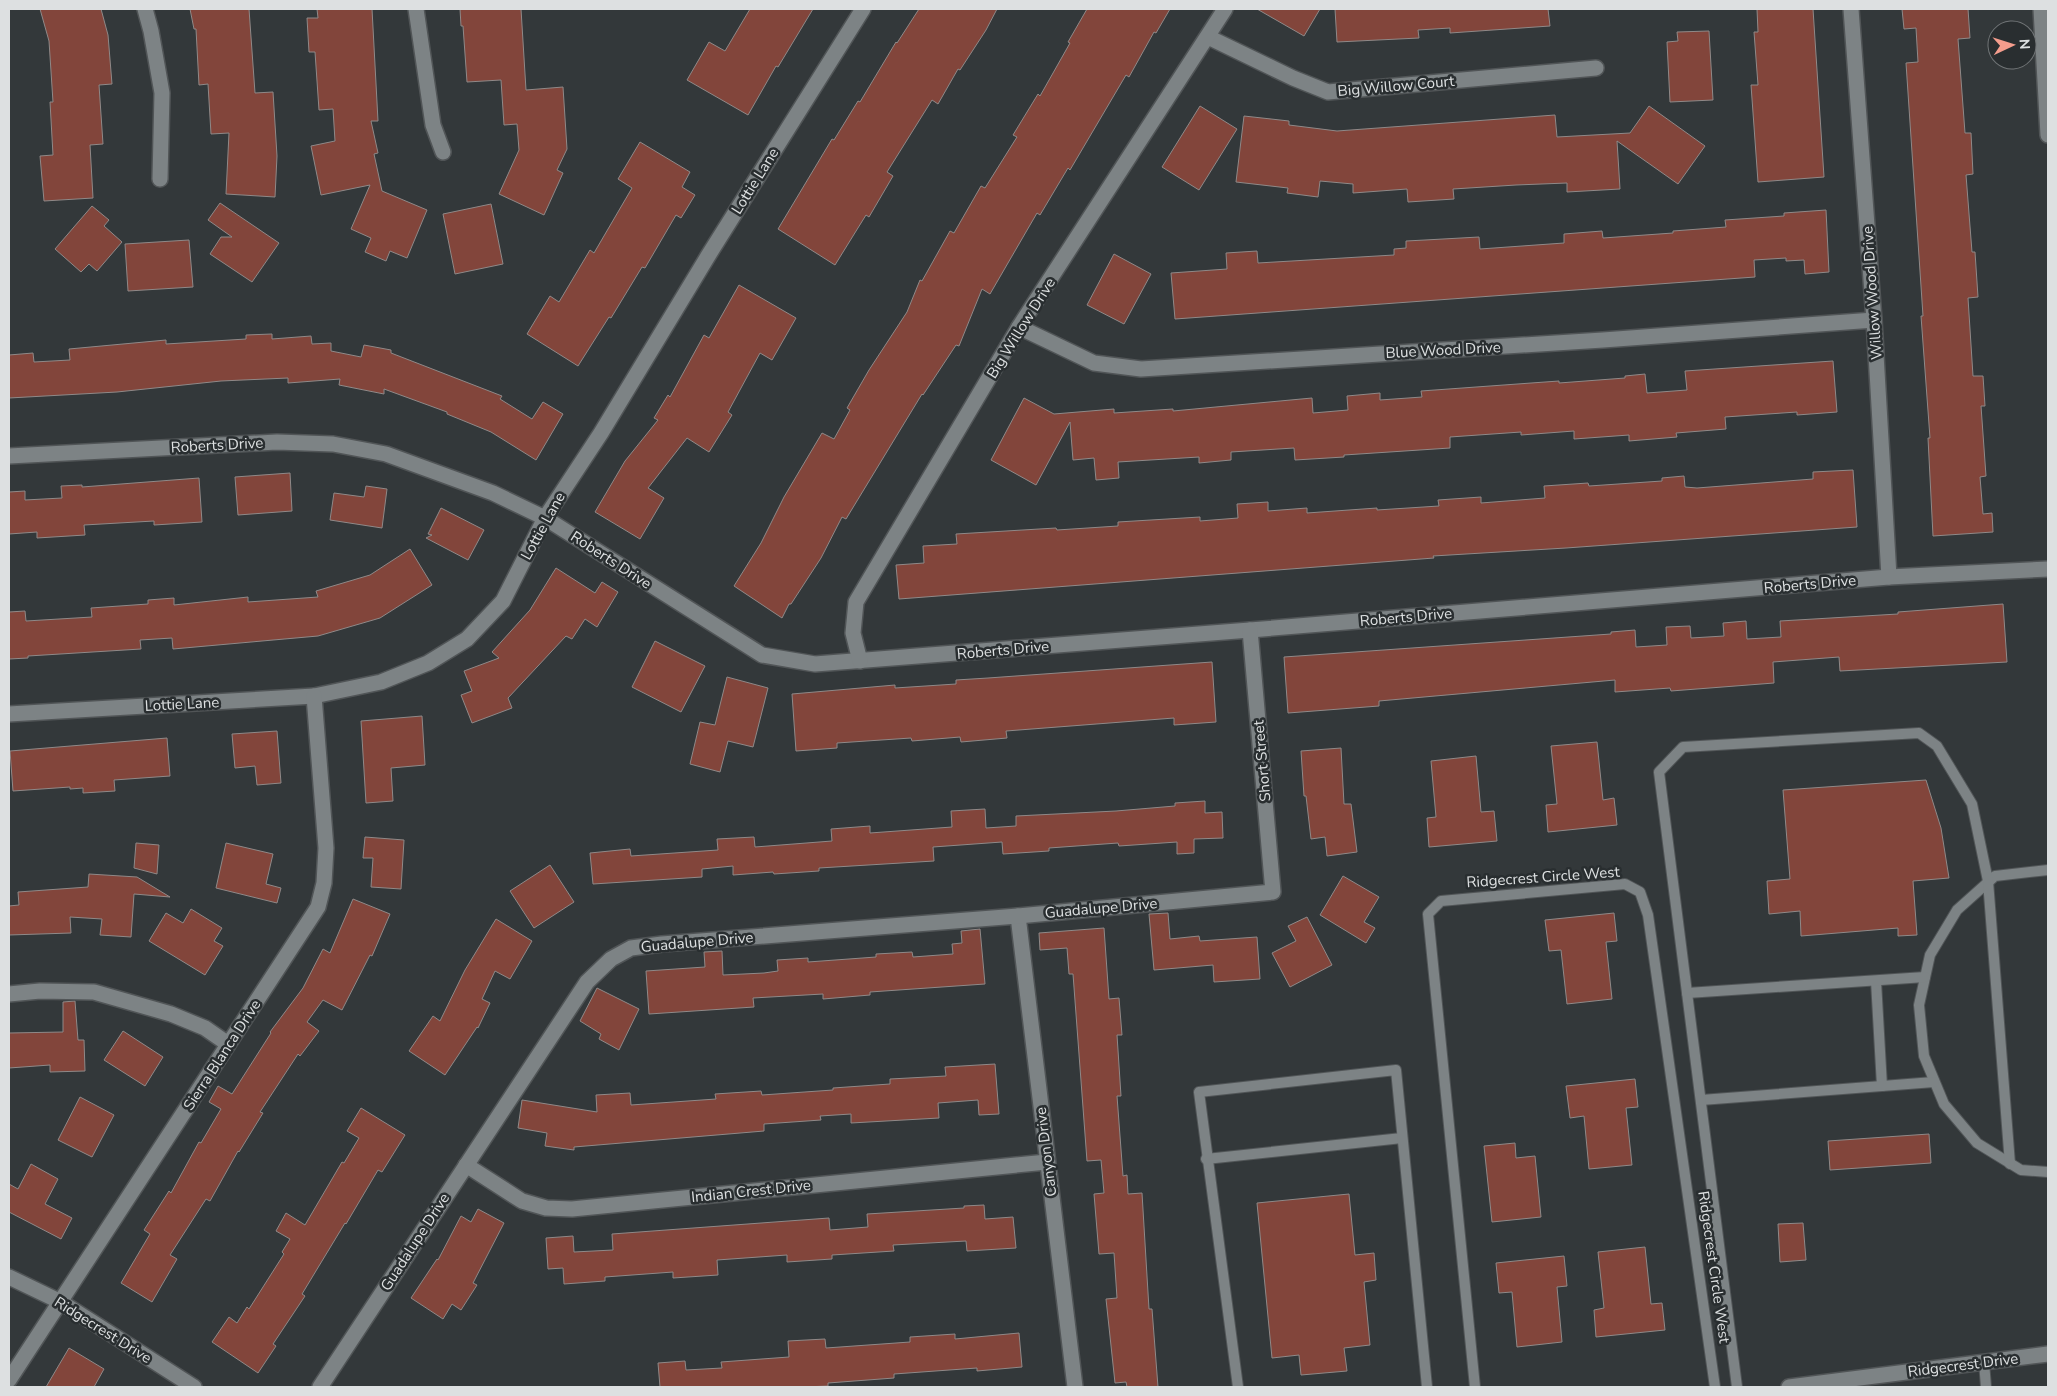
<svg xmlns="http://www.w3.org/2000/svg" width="2057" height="1396" viewBox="0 0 2057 1396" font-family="'Nunito Sans',sans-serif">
	<rect width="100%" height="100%" fill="#33383a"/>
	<g fill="#82453b" stroke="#8f8988">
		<polygon points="40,9 101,9 108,35 112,84 99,85 103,144 90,145 93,198 44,201 40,156 53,155 50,102 53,102 49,41"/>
		<polygon points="190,9 249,9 255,93 273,92 277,156 275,197 226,194 229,133 211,134 208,84 199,85 196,29 194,29"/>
		<polygon points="317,9 372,9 378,121 371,121 378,153 374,154 382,191 427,210 407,258 390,251 386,261 365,252 371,238 351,229 370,185 321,195 311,146 335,141 333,109 319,110 315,52 309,52 307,18 318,18"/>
		<polygon points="460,9 521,9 526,90 563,87 567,149 557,170 563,173 544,215 499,194 519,150 517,124 504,125 501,80 467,82 463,26 461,26"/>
		<polygon points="750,9 813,9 778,67 776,66 748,115 687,80 709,42 725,51"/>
		<polygon points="919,9 997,9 986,30 960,70 958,69 938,104 932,100 887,172 893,176 869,217 866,215 835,265 778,229 832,139 834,140 858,101 860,102 896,42 897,43"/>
		<polygon points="1087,9 1170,9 1156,33 1154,32 1129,77 1126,75 1070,170 1068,168 1040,215 1037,213 990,294 982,289 959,346 956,345 923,395 922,394 846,519 842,517 821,558 791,604 789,604 782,618 734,586 761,543 784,497 822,433 834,439 850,410 847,408 869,370 907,312 920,280 922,281 950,231 954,233 981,186 985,188 1017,137 1013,135 1038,94 1040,96 1070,43 1068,42"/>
		<polygon points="1257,9 1320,9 1304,36"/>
		<polygon points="1335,9 1548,9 1550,26 1450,33 1450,28 1418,30 1419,38 1337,42"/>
		<polygon points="1757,9 1813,9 1824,177 1758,182 1751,85 1758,85 1754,32 1758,32"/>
		<polygon points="1902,9 1968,9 1970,38 1958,39 1965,133 1971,133 1973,174 1966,175 1972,252 1975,252 1978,297 1968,298 1973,376 1983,376 1985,406 1981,406 1986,476 1980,477 1983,514 1992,513 1993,532 1933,536 1928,438 1930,438 1921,316 1923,316 1906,63 1918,62 1916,28 1904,29"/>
		<polygon points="1709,31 1713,100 1670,102 1667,42 1678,41 1677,32"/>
		<polygon points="1200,106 1237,129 1199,190 1162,167"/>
		<polygon points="1649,106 1705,146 1678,184 1617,141 1620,189 1567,192 1567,183 1516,185 1453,189 1454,199 1408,202 1407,189 1353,193 1353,184 1320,181 1318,197 1287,193 1288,188 1236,182 1244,116 1289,121 1289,125 1337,131 1555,115 1557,137 1630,133"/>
		<polygon points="640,142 690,172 682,187 695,195 681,218 676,215 645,268 642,267 611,318 609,317 578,366 527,334 550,296 559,302 590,250 594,253 632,188 618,179"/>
		<polygon points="220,203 279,243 252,282 210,254 221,237 232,237 208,220"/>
		<polygon points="491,204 503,264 455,274 443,214"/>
		<polygon points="92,206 109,220 104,226 122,242 97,271 89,264 81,272 55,249"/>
		<polygon points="1826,210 1829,272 1805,274 1804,260 1786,261 1786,258 1754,260 1755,277 1175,319 1171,273 1227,269 1226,253 1257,251 1258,263 1394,255 1394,249 1406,248 1406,241 1425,240 1479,237 1480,249 1564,243 1564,234 1602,231 1603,238 1673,233 1673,231 1726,227 1725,220 1784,216 1784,213"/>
		<polygon points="189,240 193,287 128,291 125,244"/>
		<polygon points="1114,254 1151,274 1124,324 1087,305"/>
		<polygon points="739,285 796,318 772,360 760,353 728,412 732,415 709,452 687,438 648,488 664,498 640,539 595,512 625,461 658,420 654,418 668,395 670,397 704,335 709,338"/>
		<polygon points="272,334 272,339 311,336 312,344 331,343 331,351 361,357 364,345 391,350 391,353 502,396 500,399 532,419 543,402 563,414 536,460 491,432 447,414 447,412 384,389 384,394 339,385 340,379 288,383 288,378 221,381 117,392 9,398 9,355 33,353 34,362 70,360 69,349 166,340 166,344 246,339 246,335"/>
		<polygon points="1833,361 1837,412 1797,415 1797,412 1725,417 1726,429 1676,433 1677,437 1629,441 1629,435 1574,439 1574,431 1521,435 1521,432 1450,437 1450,448 1344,455 1344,457 1295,460 1294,448 1231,452 1231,460 1199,463 1199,457 1118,462 1119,478 1096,480 1094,458 1073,460 1070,422 1036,485 991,460 1024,398 1054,414 1114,409 1114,413 1173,409 1173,411 1312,398 1313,413 1348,410 1347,396 1380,393 1380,400 1422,397 1421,391 1559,381 1559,383 1625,378 1625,376 1645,374 1647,393 1687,390 1685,371"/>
		<polygon points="1853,470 1857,527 1566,548 1433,556 1434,558 899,599 896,565 924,563 923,546 957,544 956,534 1056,528 1057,530 1118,526 1118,522 1200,517 1200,521 1238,518 1237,504 1268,502 1268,511 1307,508 1307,513 1377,508 1377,510 1439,506 1438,500 1481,497 1481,503 1545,498 1544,486 1588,483 1589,486 1662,481 1662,478 1684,476 1685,487 1697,488 1813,479 1813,472"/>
		<polygon points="290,473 292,511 238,515 235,477"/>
		<polygon points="199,478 202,522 154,525 154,521 84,525 85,535 37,538 37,532 9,534 9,492 25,491 25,500 62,498 61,486 82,485 82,487"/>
		<polygon points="366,486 387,489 382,528 330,520 334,493 364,497"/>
		<polygon points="441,508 484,530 468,560 426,538 432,535 428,534"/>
		<polygon points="410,549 432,585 380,618 318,636 173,649 172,638 140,640 141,649 28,656 28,658 9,659 9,612 25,611 26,621 92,617 91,608 148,604 148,600 174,598 174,605 248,597 248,602 318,597 316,591 370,575"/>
		<polygon points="556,568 595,593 602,582 618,592 597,627 585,619 572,639 566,636 508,698 512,708 472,723 461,695 472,691 464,671 499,658 492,652 530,610"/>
		<polygon points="2003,604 2007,662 1840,671 1839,657 1773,662 1774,683 1671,691 1670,688 1615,692 1615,680 1379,701 1379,706 1288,713 1284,657 1611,634 1611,632 1635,630 1636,647 1667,645 1666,627 1690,626 1691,638 1724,636 1723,623 1746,621 1747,639 1781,637 1780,621 1898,614 1898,612"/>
		<polygon points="655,641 705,666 681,712 632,687"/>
		<polygon points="1212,662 1216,722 1174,725 1174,718 1006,731 1007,738 961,742 960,737 912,741 911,738 837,743 837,748 796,751 792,694 895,685 895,688 956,684 956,680 988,678"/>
		<polygon points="727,677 768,688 753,747 728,741 720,772 690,764 700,722 715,725"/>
		<polygon points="422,716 425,765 391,768 393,801 366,803 361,721"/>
		<polygon points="277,731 281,783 257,785 255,766 235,768 232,734"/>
		<polygon points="167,738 170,776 114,780 115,791 83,793 83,788 70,789 70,787 13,791 10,751"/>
		<polygon points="1597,742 1603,800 1614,798 1617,825 1548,832 1546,805 1557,804 1551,746"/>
		<polygon points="1341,748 1344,804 1351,804 1357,852 1327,856 1325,837 1311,839 1306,796 1304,796 1301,751"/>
		<polygon points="1476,756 1481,812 1494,811 1497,841 1429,847 1427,818 1436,817 1431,761"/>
		<polygon points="1926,780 1941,828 1949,878 1913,881 1917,935 1898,936 1898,928 1801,936 1800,911 1769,914 1767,881 1790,879 1783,790"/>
		<polygon points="1205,801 1205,813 1222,812 1223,838 1194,839 1194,853 1177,854 1177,842 1119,846 1118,843 1049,848 1049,851 1003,854 1002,842 933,847 934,861 819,868 819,871 774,874 773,872 733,875 733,866 702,869 702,877 593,884 590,853 630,849 631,856 718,850 717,839 754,837 755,847 832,841 831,829 870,826 870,833 952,827 951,811 985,809 986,828 1016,826 1016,816 1116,811 1175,806 1175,803"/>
		<polygon points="365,837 404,840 401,889 371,887 373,858 363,858"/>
		<polygon points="136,843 159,845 157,874 134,868"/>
		<polygon points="226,843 273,854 266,884 281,888 277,903 216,888"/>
		<polygon points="550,865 574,902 534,928 510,891"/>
		<polygon points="89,874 137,877 170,897 134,894 131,937 100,935 102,919 70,917 71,933 9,935 9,906 19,905 18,892 88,887"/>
		<polygon points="1343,876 1379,897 1364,922 1375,928 1366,943 1320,915"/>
		<polygon points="353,899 390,914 372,956 370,955 342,1010 323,1000 307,1022 319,1031 300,1056 298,1054 260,1112 263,1113 239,1152 238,1151 210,1201 206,1199 170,1255 177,1259 152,1302 121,1283 150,1234 144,1230 169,1191 171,1193 199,1142 201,1143 221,1109 209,1102 218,1086 232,1094 271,1033 270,1032 303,988 323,949 330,953"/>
		<polygon points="191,909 222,928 214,941 223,946 205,975 149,941 166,913 183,923"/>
		<polygon points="1168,913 1170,939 1199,936 1200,941 1257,937 1260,979 1214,982 1213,965 1154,970 1149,914"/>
		<polygon points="1614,913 1617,941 1606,942 1612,999 1567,1004 1561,950 1549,951 1545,920"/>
		<polygon points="1307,917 1332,965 1290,987 1272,953 1296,941 1288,926"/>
		<polygon points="496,919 532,941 510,979 495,971 482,999 490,1003 478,1028 477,1027 445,1075 409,1051 433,1016 440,1021 465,970"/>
		<polygon points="1104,928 1109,999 1119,998 1122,1035 1117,1035 1121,1096 1117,1096 1123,1176 1127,1175 1128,1194 1142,1193 1149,1309 1152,1309 1158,1387 1127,1387 1126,1382 1115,1383 1106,1299 1117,1298 1114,1253 1099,1254 1094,1194 1104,1193 1101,1160 1087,1161 1073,974 1069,974 1067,948 1040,950 1039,933"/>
		<polygon points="980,929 985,984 870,992 870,995 823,999 823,994 753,998 754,1007 649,1014 646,971 705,967 704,952 722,951 723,975 764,973 778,971 777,960 808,958 808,962 876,957 876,954 912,952 913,957 953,954 952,944 962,943 961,931"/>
		<polygon points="597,988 639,1009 619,1050 599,1039 601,1034 580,1021"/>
		<polygon points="75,1001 78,1040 84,1040 85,1071 50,1072 50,1065 9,1068 9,1033 63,1032 63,1002"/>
		<polygon points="123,1031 163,1057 145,1086 104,1060"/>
		<polygon points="995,1064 999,1114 979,1115 978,1100 938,1103 939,1118 851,1123 851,1114 820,1116 821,1120 764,1124 764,1131 574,1147 574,1150 545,1146 547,1133 518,1128 522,1100 597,1112 596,1095 630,1093 631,1105 716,1099 715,1094 761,1091 762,1095 833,1090 833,1088 890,1084 890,1079 946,1076 945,1067"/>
		<polygon points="1635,1079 1638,1107 1626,1108 1632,1165 1589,1169 1584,1116 1570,1118 1566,1086"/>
		<polygon points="80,1097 114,1115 92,1157 58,1140"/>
		<polygon points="361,1108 405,1135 382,1172 378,1170 346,1224 345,1223 302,1294 305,1296 273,1344 276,1346 258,1373 212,1342 229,1317 237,1323 247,1307 249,1309 284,1254 282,1252 290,1239 276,1231 286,1213 305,1225 342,1162 344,1163 359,1138 347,1131"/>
		<polygon points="1929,1134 1931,1163 1830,1170 1828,1141"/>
		<polygon points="1515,1143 1516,1158 1535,1156 1541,1217 1492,1222 1484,1146"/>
		<polygon points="31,1164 58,1179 45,1204 72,1218 61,1239 9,1212 9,1184 18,1189"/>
		<polygon points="1349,1194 1355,1255 1374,1253 1376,1280 1364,1282 1370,1345 1344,1348 1347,1371 1301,1375 1299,1355 1272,1358 1257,1203"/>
		<polygon points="984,1205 985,1219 1013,1217 1016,1248 967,1251 966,1241 893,1245 894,1251 832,1255 832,1259 787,1262 787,1255 717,1260 718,1275 673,1278 673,1272 605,1277 605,1281 564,1284 563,1268 548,1269 546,1238 573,1236 574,1252 613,1250 612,1234 829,1218 830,1230 868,1227 867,1214 964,1208 964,1206"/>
		<polygon points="478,1209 504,1223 473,1283 477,1285 461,1310 452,1304 443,1319 411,1298 437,1259 438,1260 461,1216 471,1222"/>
		<polygon points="1803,1223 1806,1260 1780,1262 1778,1224"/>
		<polygon points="1645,1247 1651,1304 1662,1303 1665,1330 1596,1337 1594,1310 1604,1308 1598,1252"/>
		<polygon points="1564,1256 1567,1286 1557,1287 1562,1342 1517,1347 1512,1292 1499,1293 1496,1263"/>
		<polygon points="1019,1333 1022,1367 977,1371 977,1368 894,1374 894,1378 828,1383 828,1386 804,1387 660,1387 658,1363 685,1361 686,1370 722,1368 721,1362 789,1357 788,1341 825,1339 826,1348 910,1342 910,1337 955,1334 955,1339"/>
		<polygon points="69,1348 104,1369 94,1387 46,1387"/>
	</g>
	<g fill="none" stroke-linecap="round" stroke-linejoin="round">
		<g stroke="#515557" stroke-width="12">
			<g id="lane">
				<polyline points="2048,870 1995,876 1957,910 1930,955 1919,1005 1924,1056 1944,1104 1977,1143 2021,1170 2048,1172"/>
				<polyline points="1876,981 1882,1086"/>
				<polyline points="1687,993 1925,977"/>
				<polyline points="1701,1100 1934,1082"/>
				<polyline points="1206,1159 1402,1138"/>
				<polyline points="1984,1362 1986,1387"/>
				<polyline points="1238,1387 1199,1092 1396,1070 1427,1387"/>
				<polyline points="1475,1387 1428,914 1441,901 1625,884 1640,892 1648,915 1715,1387"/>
				<polyline points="1737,1387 1659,772 1683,747 1919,733 1937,746 1972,804 1988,881 2010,1164"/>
			</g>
		</g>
		<g stroke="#515557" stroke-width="18">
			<g id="street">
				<polyline points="145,9 151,31 162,93 160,179"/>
				<polyline points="416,9 433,125 443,152"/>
				<polyline points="1851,9 1874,320 1889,577"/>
				<polyline points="1208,37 1293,78 1328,92 1596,68"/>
				<polyline points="1019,327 1094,363 1141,369 1603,340 1874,320"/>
				<polyline points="9,456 277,442 333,444 386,454 493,493 545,518 762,655 815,664 1250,630 1889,577 2048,569"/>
				<polyline points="860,661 853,633 856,602 1019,327 1225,9"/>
				<polyline points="9,714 314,696 381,682 428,663 467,639 503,601 545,518 601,433 708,256 863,9"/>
				<polyline points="1018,916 1075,1387"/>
				<polyline points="9,994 40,991 94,992 171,1014 205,1028 228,1044"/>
				<polyline points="466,1165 522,1201 546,1208 572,1209 1047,1162"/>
				<polyline points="9,1277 61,1302 194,1387"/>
				<polyline points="9,1380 318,907 324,883 326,848 314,696"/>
				<polyline points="320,1387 587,982 611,959 631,948 662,944 1018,916 1273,892 1250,630"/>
				<polyline points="1789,1387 2048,1354"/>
			</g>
		</g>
		<g stroke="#515557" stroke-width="18">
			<polyline id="secondary" points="2041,9 2048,135"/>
		</g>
		<use href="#lane" stroke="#7d8385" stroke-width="10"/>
		<use href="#street" stroke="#7d8385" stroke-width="15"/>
		<use href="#secondary" stroke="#7d8385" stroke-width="15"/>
	</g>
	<g text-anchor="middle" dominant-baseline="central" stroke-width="5" stroke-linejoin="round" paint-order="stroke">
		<g font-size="15" fill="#dde0e1" stroke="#292e30">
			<text transform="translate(1396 86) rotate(-5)">Big Willow Court</text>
			<text transform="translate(755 181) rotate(-58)">Lottie Lane</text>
			<text transform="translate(1872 293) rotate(-94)">Willow Wood Drive</text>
			<text transform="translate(1021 328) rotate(-58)">Big Willow Drive</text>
			<text transform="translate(1443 350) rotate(-3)">Blue Wood Drive</text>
			<text transform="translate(217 445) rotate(-3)">Roberts Drive</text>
			<text transform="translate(543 526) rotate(-61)">Lottie Lane</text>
			<text transform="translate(611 560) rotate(33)">Roberts Drive</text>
			<text transform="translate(1810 584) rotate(-5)">Roberts Drive</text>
			<text transform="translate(1406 617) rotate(-5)">Roberts Drive</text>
			<text transform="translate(1003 650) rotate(-5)">Roberts Drive</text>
			<text transform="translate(182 704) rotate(-3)">Lottie Lane</text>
			<text transform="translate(1262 761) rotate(-95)">Short Street</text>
			<text transform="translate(1543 877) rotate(-4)">Ridgecrest Circle West</text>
			<text transform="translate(1101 908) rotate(-5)">Guadalupe Drive</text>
			<text transform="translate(697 942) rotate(-5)">Guadalupe Drive</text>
			<text transform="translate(222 1055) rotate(-57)">Sierra Blanca Drive</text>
			<text transform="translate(1046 1152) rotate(-97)">Canyon Drive</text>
			<text transform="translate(751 1191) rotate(-6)">Indian Crest Drive</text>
			<text transform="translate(415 1242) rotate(-57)">Guadalupe Drive</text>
			<text transform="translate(1714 1267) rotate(82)">Ridgecrest Circle West</text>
			<text transform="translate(103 1330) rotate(32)">Ridgecrest Drive</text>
			<text transform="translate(1963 1365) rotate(-7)">Ridgecrest Drive</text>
		</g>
	</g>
	<rect width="2057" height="1396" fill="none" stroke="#dde0e1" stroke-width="20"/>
	<g transform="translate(2012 45) rotate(86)"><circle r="24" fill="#292e30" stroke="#717577"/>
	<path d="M0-4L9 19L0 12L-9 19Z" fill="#f49d8d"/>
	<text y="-8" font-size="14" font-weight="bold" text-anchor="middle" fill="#dde0e1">N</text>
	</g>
</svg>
